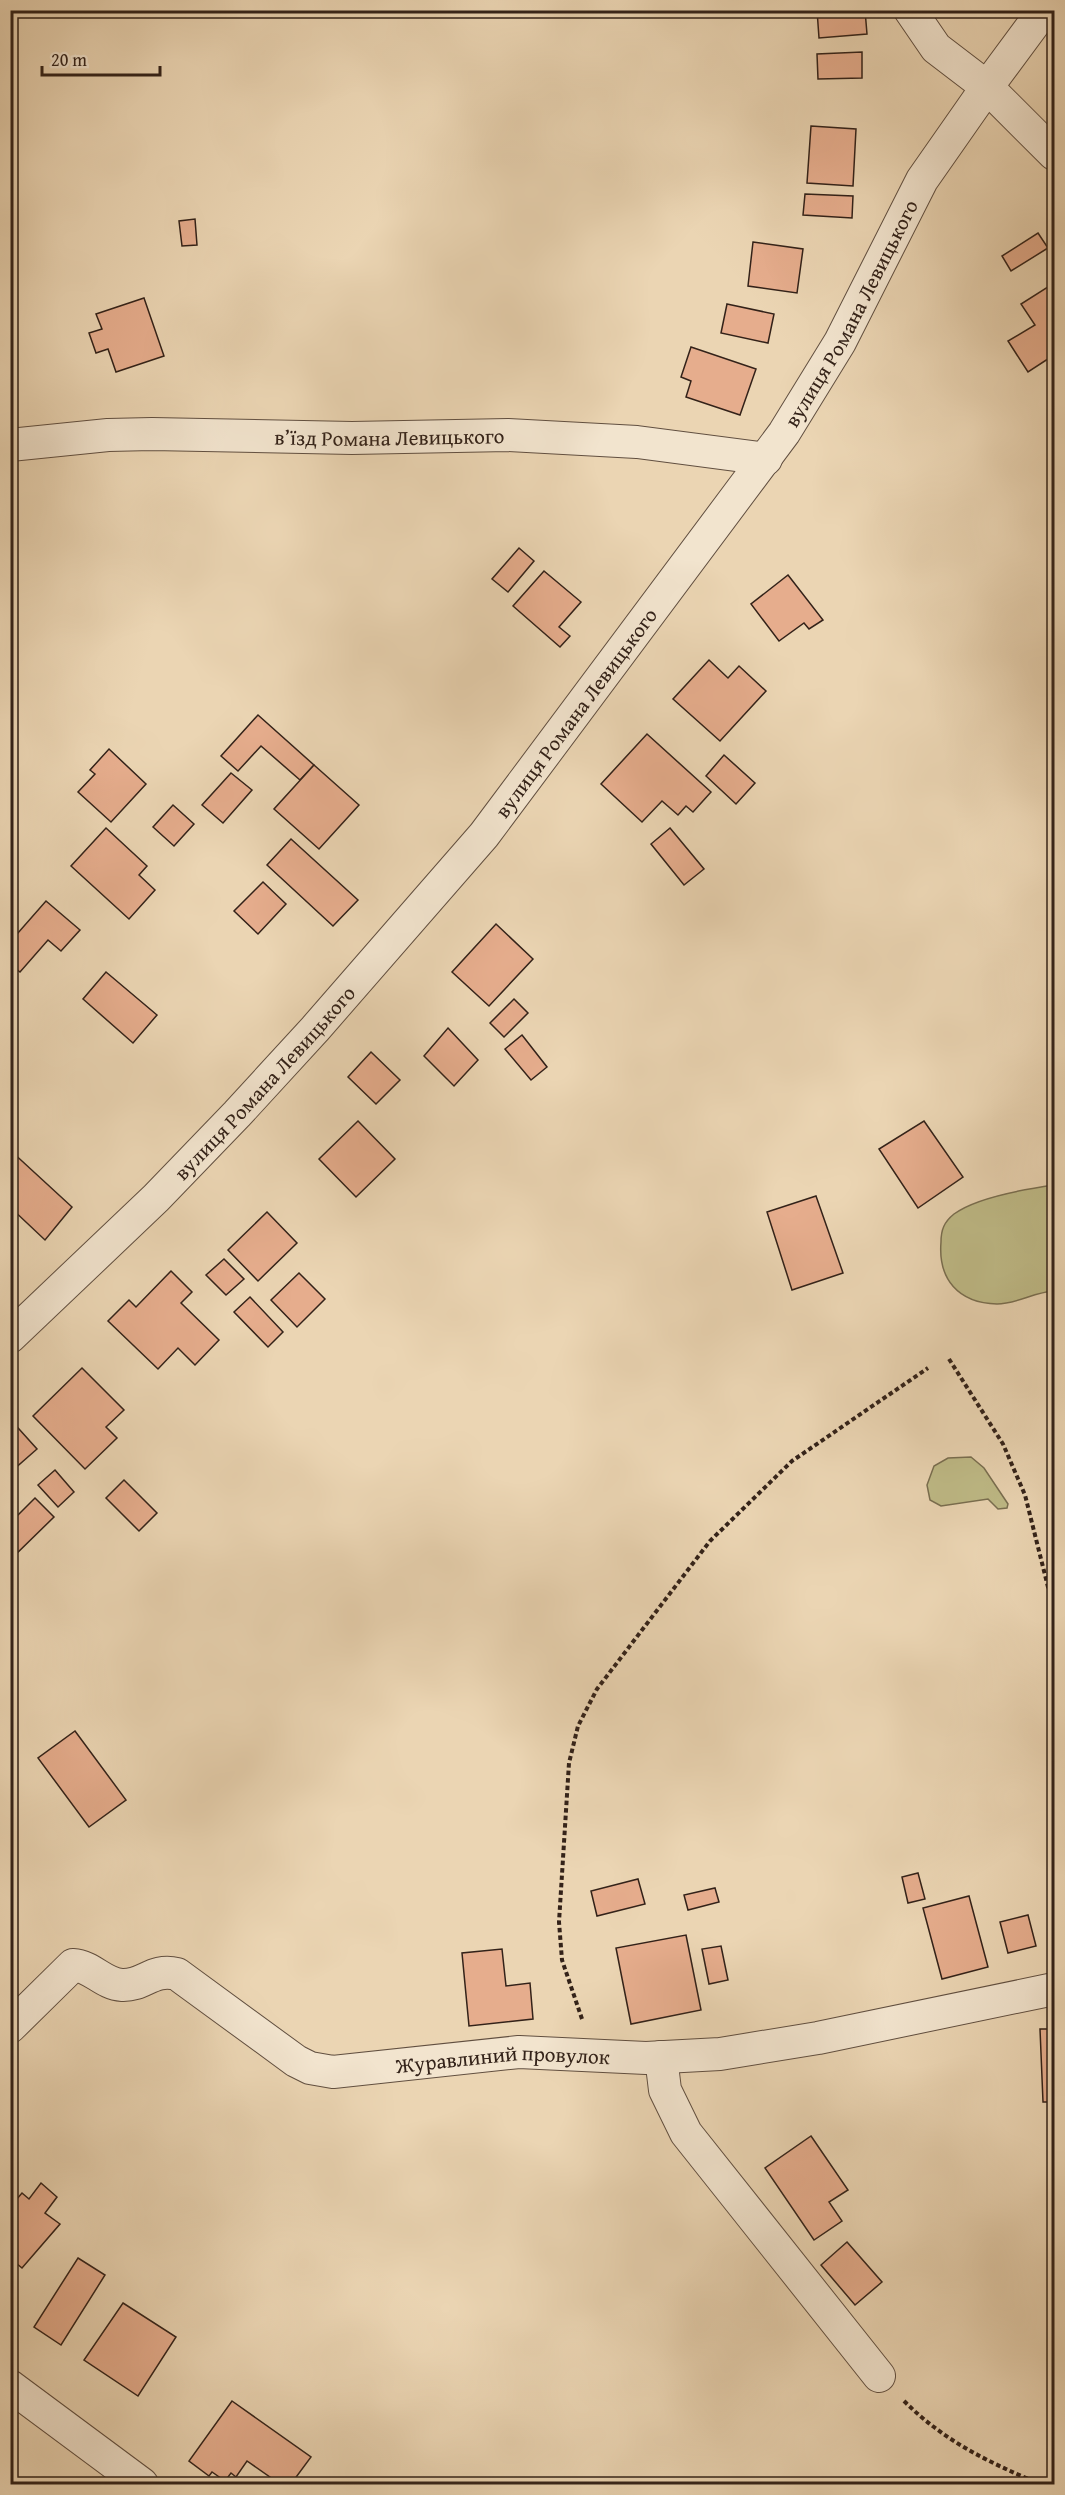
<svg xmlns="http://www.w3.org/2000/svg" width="1065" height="2495" viewBox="0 0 1065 2495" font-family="'Gentium Book Plus',serif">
	<rect width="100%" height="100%" fill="#ebd5b3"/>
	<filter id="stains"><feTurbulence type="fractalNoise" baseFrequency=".00333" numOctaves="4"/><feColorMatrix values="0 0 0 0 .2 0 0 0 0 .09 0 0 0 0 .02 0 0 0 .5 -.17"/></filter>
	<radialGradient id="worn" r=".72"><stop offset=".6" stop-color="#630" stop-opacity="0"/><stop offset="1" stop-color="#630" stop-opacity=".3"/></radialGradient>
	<g fill="#bfbb87" stroke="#796e50" stroke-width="1.5">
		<path d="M1054,1185V1291C1034,1292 1017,1304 997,1304C958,1303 938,1279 941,1242C941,1230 944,1222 954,1214C977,1197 1026,1189 1054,1185Z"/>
		<polygon points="971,1457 984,1468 1008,1504 1007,1508 998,1509 988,1499 941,1506 930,1500 927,1485 934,1466 948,1458"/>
	</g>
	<g fill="#e6ad8d" stroke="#332219" stroke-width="1.5">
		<polygon points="817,10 865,10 867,34 819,38"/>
		<polygon points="862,52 862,78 818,79 817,54"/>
		<polygon points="811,126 856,129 853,186 807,183"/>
		<polygon points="805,194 853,196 852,218 803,215"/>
		<polygon points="195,219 197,245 182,246 179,221"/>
		<polygon points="1038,233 1048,248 1011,271 1002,256"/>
		<polygon points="753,242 803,249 797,293 748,286"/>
		<polygon points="1054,283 1054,355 1028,372 1008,341 1035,325 1021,304"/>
		<polygon points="144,298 164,356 116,372 108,349 96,353 89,333 102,329 96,314"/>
		<polygon points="727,304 774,314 768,343 721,333"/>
		<polygon points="691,347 756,369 740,415 686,397 691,381 681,377"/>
		<polygon points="519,548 534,561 508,592 492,579"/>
		<polygon points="544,571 581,602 559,627 570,636 560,647 513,606"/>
		<polygon points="788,575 823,620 809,629 804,623 779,641 751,604"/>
		<polygon points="709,660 728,678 739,666 766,691 720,741 673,699"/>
		<polygon points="258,715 314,765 300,780 261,746 238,771 221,756"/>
		<polygon points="647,734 711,792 693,812 686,806 678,815 662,801 642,822 601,784"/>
		<polygon points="109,749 146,784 111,822 78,792 95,774 90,770"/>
		<polygon points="724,755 755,783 736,804 706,776"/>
		<polygon points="314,765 359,805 319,849 274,809"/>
		<polygon points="231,773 252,790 223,823 202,805"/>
		<polygon points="173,805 194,824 174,846 153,827"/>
		<polygon points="106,828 147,866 139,875 155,890 129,919 71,866"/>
		<polygon points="670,828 704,869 684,885 651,844"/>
		<polygon points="291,839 358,900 333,926 267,865"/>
		<polygon points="263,882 286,904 258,934 234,911"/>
		<polygon points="46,901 80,930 61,951 48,940 20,972 10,964 10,942"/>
		<polygon points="496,924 533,959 489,1006 452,972"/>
		<polygon points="106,972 157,1015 133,1043 83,999"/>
		<polygon points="514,999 528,1013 504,1037 490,1023"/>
		<polygon points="448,1028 478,1060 454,1086 424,1056"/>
		<polygon points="522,1035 547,1067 531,1080 505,1049"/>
		<polygon points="371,1052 400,1080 376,1104 348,1077"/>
		<polygon points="358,1121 395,1159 356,1197 319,1159"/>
		<polygon points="924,1121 963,1177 918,1208 879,1149"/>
		<polygon points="10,1150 72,1207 45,1240 10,1207"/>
		<polygon points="816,1196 843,1273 792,1290 767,1212"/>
		<polygon points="267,1212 297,1243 258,1281 228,1250"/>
		<polygon points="224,1259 244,1279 226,1295 206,1275"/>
		<polygon points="171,1271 192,1292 181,1303 219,1340 195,1365 178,1348 158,1369 108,1321 129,1300 136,1307"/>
		<polygon points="299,1273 325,1299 297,1327 271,1300"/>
		<polygon points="250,1297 283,1332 268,1347 234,1312"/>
		<polygon points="82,1368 124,1410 106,1427 117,1438 85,1469 33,1416"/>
		<polygon points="10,1419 37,1449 13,1470 10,1468"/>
		<polygon points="55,1470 74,1492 58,1507 38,1485"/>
		<polygon points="124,1480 157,1513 139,1531 106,1498"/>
		<polygon points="35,1498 54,1517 12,1558 10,1523"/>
		<polygon points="75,1731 126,1800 89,1827 38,1758"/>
		<polygon points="918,1873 925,1899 908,1903 902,1877"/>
		<polygon points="638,1879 645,1904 597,1916 591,1891"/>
		<polygon points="715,1888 719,1902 688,1910 684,1895"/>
		<polygon points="969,1896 988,1967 942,1979 923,1908"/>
		<polygon points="1028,1915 1036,1946 1008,1953 1000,1922"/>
		<polygon points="686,1935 701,2010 631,2024 616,1948"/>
		<polygon points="721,1946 728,1980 709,1984 702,1949"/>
		<polygon points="502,1949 506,1986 530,1983 533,2019 469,2026 462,1953"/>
		<polygon points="1040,2029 1054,2029 1054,2102 1043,2102"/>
		<polygon points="811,2136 848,2190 829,2202 842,2221 814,2240 765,2168"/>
		<polygon points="41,2183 57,2197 45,2213 60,2224 22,2268 10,2258 10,2207 22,2193 29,2199"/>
		<polygon points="847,2242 882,2282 855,2305 821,2265"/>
		<polygon points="78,2258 105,2275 61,2345 34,2327"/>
		<polygon points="123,2303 176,2337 138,2396 84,2360"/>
		<polygon points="232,2401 311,2457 291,2484 280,2484 247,2461 236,2477 231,2473 225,2481 212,2472 209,2476 189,2461"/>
	</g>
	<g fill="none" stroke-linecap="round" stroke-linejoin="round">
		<g stroke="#614f40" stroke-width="34">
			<g id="minor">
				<polyline points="910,10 936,48 987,87 1054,154"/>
				<path id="s1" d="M10,445L108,435L152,434L352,438L508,435L637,442L766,459"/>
				<path id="s2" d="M10,1337L156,1198L237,1114L315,1029L484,835L784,433L840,342L922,180L987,87L1044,10"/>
				<path id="s3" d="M10,2027L73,1965C92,1966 103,1984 122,1985C144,1986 152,1968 177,1974L296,2061L310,2068L333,2072L519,2052L646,2058L720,2054L818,2038L1054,1989"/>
				<polyline points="661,2057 665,2090 686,2133 879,2376"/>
				<polyline points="10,2386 142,2484"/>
			</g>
		</g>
		<g stroke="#332219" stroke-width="4" stroke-dasharray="4.5 3" stroke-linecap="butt">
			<polyline points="949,1359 1003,1444 1025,1495 1054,1611"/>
			<polyline points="582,2019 562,1960 559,1922 569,1763 578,1726 597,1689 710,1541 792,1461 928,1368"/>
			<path d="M904,2401C944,2441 988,2462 1040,2484"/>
		</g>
		<use href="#minor" stroke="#f2e4ce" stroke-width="32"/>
	</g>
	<g text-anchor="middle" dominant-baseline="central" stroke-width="5" stroke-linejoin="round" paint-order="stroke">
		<g font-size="21" fill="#332219" stroke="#f2e4ce">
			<text stroke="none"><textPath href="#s2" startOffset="1330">вулиця Романа Левицького</textPath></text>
			<text stroke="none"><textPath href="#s1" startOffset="380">в’їзд Романа Левицького</textPath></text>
			<text stroke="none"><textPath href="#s2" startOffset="844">вулиця Романа Левицького</textPath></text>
			<text stroke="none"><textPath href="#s2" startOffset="360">вулиця Романа Левицького</textPath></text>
			<text stroke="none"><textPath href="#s3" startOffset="556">Журавлиний провулок</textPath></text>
		</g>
	</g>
	<rect width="1065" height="2495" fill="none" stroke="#ebd5b3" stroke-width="36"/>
	<rect x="12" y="12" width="1041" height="2471" fill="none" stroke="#332219" stroke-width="3"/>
	<rect x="18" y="18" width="1029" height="2459" fill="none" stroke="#332219" stroke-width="1.5"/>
	<path d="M42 66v9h118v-9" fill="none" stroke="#332219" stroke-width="3"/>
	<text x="51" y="66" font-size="18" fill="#332219" stroke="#f2e4ce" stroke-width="4.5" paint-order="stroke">20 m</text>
	<rect width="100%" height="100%" filter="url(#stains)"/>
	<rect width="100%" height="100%" fill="url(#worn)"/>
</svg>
